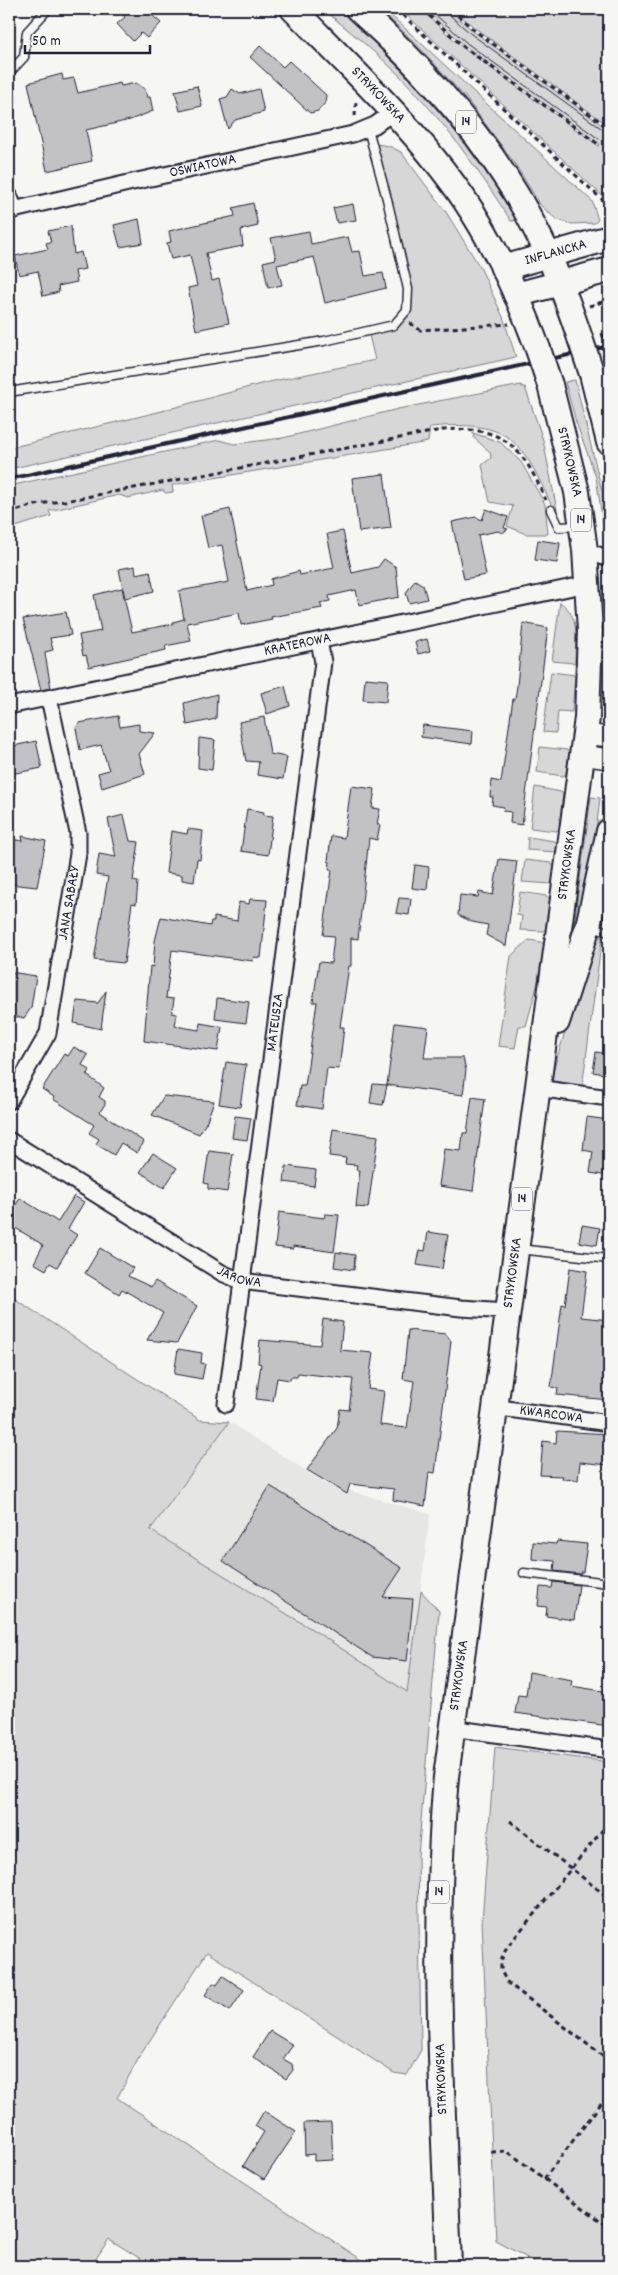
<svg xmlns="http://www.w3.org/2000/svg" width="618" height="2275" viewBox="0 0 618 2275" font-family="Dekko,sans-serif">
	<rect width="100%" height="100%" fill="#f6f6f2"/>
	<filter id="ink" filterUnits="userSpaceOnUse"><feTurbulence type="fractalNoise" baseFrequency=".02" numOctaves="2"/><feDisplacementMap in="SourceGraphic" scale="10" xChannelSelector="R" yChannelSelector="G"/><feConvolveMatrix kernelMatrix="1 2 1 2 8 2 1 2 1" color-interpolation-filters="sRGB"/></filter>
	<g filter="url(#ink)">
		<polygon fill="#e6e6e4" points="229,1422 327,1484 430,1514 408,1693 150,1529"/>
		<g fill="#d7d7d7" stroke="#7c7c89">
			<path d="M323,9H338C407,72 467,137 515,218L514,221H511C478,169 443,120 400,76C376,52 349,31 323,9Z"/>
			<polygon points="380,9 384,9 592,201 598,220 595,223 570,224 556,219 541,206 515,164 466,98 418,46"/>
			<polygon points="400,9 420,9 464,49 599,146 600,144 466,47 424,9 448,9 473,31 609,130 609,202"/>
			<polygon points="453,9 609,9 609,126 475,28"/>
			<path d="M376,144L389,146L401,152L446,212L481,269L503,317L516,357L9,469V448L158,412L264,383L375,360L369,335C399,330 414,321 412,289L391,198Z"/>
			<polygon points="575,380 609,520 609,548 605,537 596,477 576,422 565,382"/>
			<path d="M521,385L522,387H525L543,440L559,520C523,449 521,418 430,427L428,442L172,485L173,492L165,493L163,490L128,498L119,495L49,511L51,516L9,529V486L219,440L234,444L283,438L398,409Z"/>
			<polygon points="473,433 500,442 521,462 545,504 548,534 526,534 507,526 513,506 490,502 482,465 491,458 490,452 474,438"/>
			<path d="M560,602C581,617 575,638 575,662L573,663L552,661Z"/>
			<polygon points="551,672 575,675 572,712 558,711 556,733 543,732"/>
			<polygon points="540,747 567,750 569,753 566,774 563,776 537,772"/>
			<polygon points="535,787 561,792 563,794 559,829 556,831 530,828"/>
			<polygon points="591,797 600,798 590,881 575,934 573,931"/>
			<polygon points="528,837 555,841 557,844 556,852 527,850"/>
			<polygon points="525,860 551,863 554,867 552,884 522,882"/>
			<polygon points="520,892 547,896 550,899 545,931 520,930 522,916 517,915"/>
			<polygon points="594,936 602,937 582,1088 554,1082 551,1078"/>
			<polygon points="529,940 541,942 544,945 537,986 526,1026 519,1026 515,1048 498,1046 511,956"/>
			<polygon points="9,1295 200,1420 229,1422 150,1530 318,1633 407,1692 421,1591 439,1611 418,1856 421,2050 407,2075 394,2073 207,1952 141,2054 117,2098 371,2266 152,2266 109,2239 91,2266 9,2266"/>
			<polygon points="495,1747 609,1762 609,2266 542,2266 496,2241 482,1921"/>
		</g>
		<g fill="#c2c2c4" stroke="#22223b">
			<polygon points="117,9 145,9 161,23 147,38 141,33 133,41 117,24 125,17"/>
			<polygon points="260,46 283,67 289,61 326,95 325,103 318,111 310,113 250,57"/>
			<polygon points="62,74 63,80 74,78 78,93 120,83 121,86 136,83 145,89 147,97 150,97 153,111 130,120 86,130 92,161 47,171 28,83"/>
			<polygon points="197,86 202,106 180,111 175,91"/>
			<polygon points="232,89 240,94 259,89 264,112 235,120 228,129 220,99 227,97"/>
			<polygon points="253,203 258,226 241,230 243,246 206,253 212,281 219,279 229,323 196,330 188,288 197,286 190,255 171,259 167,243 171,242 169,231 235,216 233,208"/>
			<polygon points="353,204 356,220 337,223 333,208"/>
			<polygon points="139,219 143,243 120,247 114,225"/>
			<polygon points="71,226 74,254 81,252 85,269 75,271 77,282 58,286 59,292 43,296 38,271 19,275 15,256 48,249 46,243 51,242 48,231"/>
			<polygon points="309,231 311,244 348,237 352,252 360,251 365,276 383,273 386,288 325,303 314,257 277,265 282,285 268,288 263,262 276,259 271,238"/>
			<polygon points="384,474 391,528 359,532 352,478"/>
			<polygon points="230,509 247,591 272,585 271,579 299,571 300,575 334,568 327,534 343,531 352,573 378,567 384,559 396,567 399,597 359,605 356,590 329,596 330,601 320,603 322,608 271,617 272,619 241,625 239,613 187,623 191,641 165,646 166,650 89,667 86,655 83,656 79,635 101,631 94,595 122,588 132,632 173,624 173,622 184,619 179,591 229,582 222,545 208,548 201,516"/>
			<polygon points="486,509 508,517 504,528 508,529 502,533 498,531 478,535 486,575 464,579 452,522 476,517 482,520"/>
			<polygon points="538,540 560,543 557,563 535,560"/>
			<polygon points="135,566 136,574 150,571 154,591 125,598 119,569"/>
			<polygon points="415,580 423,585 427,599 409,603 406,593"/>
			<polygon points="66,612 71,635 50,638 53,650 45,652 45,654 51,688 41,690 23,619"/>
			<polygon points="523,623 548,628 522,825 510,823 511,812 503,811 504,807 492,805 493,797 490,797 491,780 501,782 513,699 515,699 517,686"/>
			<polygon points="427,639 430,651 418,654 415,642"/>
			<polygon points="365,678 388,680 386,702 363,700"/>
			<polygon points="285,686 290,706 267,714 261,693"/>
			<polygon points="217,694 216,719 187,725 184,703"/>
			<polygon points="118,716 120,727 139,724 139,731 155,733 139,754 145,774 102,788 98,773 109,770 101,745 80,750 76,728 79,723"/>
			<polygon points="264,717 270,754 287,757 283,779 257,775 259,762 246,761 239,722"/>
			<polygon points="423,725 473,731 472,744 421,737"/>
			<polygon points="199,738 215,740 212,770 198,768"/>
			<polygon points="36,741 42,768 11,774 9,747"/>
			<polygon points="351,786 375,789 372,808 380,809 377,824 380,825 377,840 369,838 358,939 351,938 351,966 349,966 340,1027 344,1027 339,1069 327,1068 322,1109 297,1105 300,1086 305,1086 317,1002 313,1002 319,962 331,963 334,936 323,935 332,870 329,870 330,862 328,861 331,836 344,838"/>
			<polygon points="247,809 264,812 263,815 273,816 268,855 241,851"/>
			<polygon points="124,815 130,841 139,842 133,881 138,882 136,904 132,903 124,963 94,960 108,877 96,875 99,854 116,857 108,819"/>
			<polygon points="188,829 203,831 200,860 197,859 194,882 182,880 182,875 166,873 171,831 187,834"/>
			<polygon points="22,836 46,841 37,887 9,884 9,839 23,841"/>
			<polygon points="499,859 517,861 506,946 486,935 488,925 472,922 458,915 460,895 478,897 479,892 493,895"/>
			<polygon points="415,865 429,867 427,890 412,888"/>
			<polygon points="399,898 411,899 409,915 396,913"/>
			<polygon points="250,899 267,900 261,958 254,957 253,961 172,950 166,998 174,999 172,1013 177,1014 175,1026 199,1030 200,1023 222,1027 218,1051 144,1041 150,966 153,967 155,941 161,917 210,926 211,921 214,921 214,917 237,921 239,902 249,904"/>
			<polygon points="10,972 36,976 31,1008 24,1018 9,1016"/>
			<polygon points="106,991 101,1029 74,1023 77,1001 98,1003"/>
			<polygon points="217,998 249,1002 246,1023 215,1019"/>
			<polygon points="395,1023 428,1027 424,1058 463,1058 466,1070 463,1095 387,1085"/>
			<polygon points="74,1047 88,1055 82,1065 90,1070 87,1075 104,1088 99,1097 105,1101 105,1104 100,1112 144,1142 137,1153 121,1143 114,1155 96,1144 99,1139 89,1133 94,1125 53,1099 54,1097 42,1089 64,1054 68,1056"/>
			<polygon points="596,1052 609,1054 609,1075 593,1072"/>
			<polygon points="226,1062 246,1065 240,1107 219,1104"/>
			<polygon points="373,1084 387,1085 383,1105 370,1103"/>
			<polygon points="164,1096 214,1101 206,1123 199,1134 152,1115"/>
			<polygon points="472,1097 485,1099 473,1191 439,1186 444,1149 461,1151 463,1133 467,1133"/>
			<polygon points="235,1116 251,1118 247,1140 232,1138"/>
			<polygon points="587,1117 609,1120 609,1176 590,1173 593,1152 583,1150"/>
			<polygon points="333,1129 378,1136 368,1208 356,1207 360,1170 356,1170 357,1165 345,1164 346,1158 329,1156"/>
			<polygon points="209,1151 233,1154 227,1192 208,1189 208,1184 204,1183"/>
			<polygon points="153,1153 177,1168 164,1188 140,1172"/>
			<polygon points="286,1166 316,1170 314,1186 284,1182"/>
			<polygon points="74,1196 84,1202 68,1229 77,1235 57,1267 50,1263 46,1270 34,1263 43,1245 9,1224 9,1216 20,1198 58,1222"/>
			<polygon points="279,1212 324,1218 325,1214 339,1215 334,1252 293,1246 293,1249 275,1247"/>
			<polygon points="582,1225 600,1228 597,1245 579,1242"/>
			<polygon points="428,1232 448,1235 442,1269 417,1265 420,1250 425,1251"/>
			<polygon points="100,1248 133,1268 128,1276 151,1287 155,1281 197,1306 177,1343 147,1340 163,1313 122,1289 119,1294 85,1273"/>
			<polygon points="336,1252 355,1255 354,1270 334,1267"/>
			<polygon points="570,1268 587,1271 581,1317 609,1320 609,1400 557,1395 558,1388 551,1387 562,1304 565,1305"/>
			<polygon points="323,1319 343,1322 340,1350 373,1353 368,1389 384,1391 380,1425 407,1428 414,1381 403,1379 408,1330 446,1334 451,1341 435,1473 429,1472 425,1506 393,1500 394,1489 350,1484 347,1494 307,1470 337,1428 340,1409 349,1410 353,1379 298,1373 297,1377 291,1377 290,1380 277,1378 273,1401 256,1399 261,1364 258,1363 260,1340 320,1345"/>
			<polygon points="178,1349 202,1353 201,1363 205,1364 202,1379 174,1374"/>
			<polygon points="557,1431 609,1434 609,1465 580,1462 578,1480 562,1479 563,1476 540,1475 543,1441 556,1443"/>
			<polygon points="270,1486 402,1568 383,1597 413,1599 407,1661 372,1657 223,1561"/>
			<polygon points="557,1541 587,1544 583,1572 581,1572 580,1574 554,1571 555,1561 532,1559 533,1542 556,1544"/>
			<polygon points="553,1582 579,1585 574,1620 546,1616 547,1607 538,1606 540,1587 552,1588"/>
			<polygon points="529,1672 572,1680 571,1686 609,1692 607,1705 609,1705 609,1726 515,1713 518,1695 526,1696"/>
			<polygon points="223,1976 244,1990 230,2011 205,1995 213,1983 217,1985"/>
			<polygon points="270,2031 293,2045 283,2059 292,2064 293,2070 286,2079 253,2057"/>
			<polygon points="264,2111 296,2132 264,2179 243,2166 264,2132 255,2126"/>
			<polygon points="331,2122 333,2160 314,2161 314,2154 305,2155 304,2123"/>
		</g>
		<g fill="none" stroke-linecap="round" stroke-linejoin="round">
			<g stroke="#22223b" stroke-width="11">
				<g id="service">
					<polyline points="9,73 24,57 27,32 48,9"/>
					<polyline points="9,392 324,341 394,325 407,310 408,289 387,199 368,129"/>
					<polyline points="551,510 559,527 578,526"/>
					<polyline points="590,927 609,932"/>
					<polyline points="519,1249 609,1259"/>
					<polyline points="524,1573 609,1583"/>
				</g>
			</g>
			<g stroke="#22223b" stroke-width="19">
				<g id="minor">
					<polyline points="9,195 15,210"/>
					<path id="s1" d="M9,211L137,181L353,134L375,125L393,112"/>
					<polyline points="585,550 609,559"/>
					<path id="s2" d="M9,706L587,584"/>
					<polyline points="537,1088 609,1098"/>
					<path id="s3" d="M9,1101L48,1033L78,854V833L49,698"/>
					<path id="s4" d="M9,1140L222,1273L241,1281L461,1308L507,1311"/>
					<path id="s5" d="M226,1404L323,662L319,641"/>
					<path id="s6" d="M493,1407L609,1423"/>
					<polyline points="451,1728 609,1750"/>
				</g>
			</g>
			<g stroke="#22223b" stroke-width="22">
				<g id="tertiary">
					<polyline points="585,734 609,737"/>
					<polyline points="582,755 609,759"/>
				</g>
			</g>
			<g stroke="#22223b" stroke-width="28">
				<g id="primary">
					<path id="s7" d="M293,9C352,69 416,129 464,199C495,245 519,297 538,349"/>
					<path d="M358,9C430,74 496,148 539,236C556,269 568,303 580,338"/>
					<path id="s8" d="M503,268L609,238"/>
					<polyline points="516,295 609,270"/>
					<polyline points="592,374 609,442"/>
					<polyline points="557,1022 588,926 609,831"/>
					<path id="s9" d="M449,2266C443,2103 432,1940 446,1777L587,718L590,631L585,550L577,492L550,385"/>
				</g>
			</g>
			<g stroke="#22223b" stroke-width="3" stroke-dasharray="5 4" stroke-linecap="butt">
				<polyline points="269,9 274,14"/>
				<polyline points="396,9 609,206"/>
				<polyline points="422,9 464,47 598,144"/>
				<polyline points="451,9 474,30 609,128"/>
				<polyline points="552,9 556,14"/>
				<polyline points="355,116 356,102"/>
				<polyline points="589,306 609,300"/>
				<polyline points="609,314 609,332"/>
				<polyline points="410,323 420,330 509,324"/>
				<path d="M9,514C28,505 44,503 65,501L442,430C505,425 522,447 546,500"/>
				<polyline points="510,1821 609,1898"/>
				<path d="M609,1822L508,1946C499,1961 498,1969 508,1983L609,2061"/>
				<polyline points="491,2152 507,2151 609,2227"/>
				<polyline points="544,2179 609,2093"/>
			</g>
			<use href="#service" stroke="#f6f6f2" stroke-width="8"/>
			<use href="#minor" stroke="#f6f6f2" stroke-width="15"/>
			<use href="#tertiary" stroke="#f6f6f2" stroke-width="19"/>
			<use href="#primary" stroke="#f6f6f2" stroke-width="24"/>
			<g stroke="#22223b" stroke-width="1">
				<polyline points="429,9 468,44 599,139"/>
				<polyline points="443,9 471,34 605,131"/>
			</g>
			<polyline stroke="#22223b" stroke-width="4" points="9,479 609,346"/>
			<g stroke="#22223b" stroke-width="28" stroke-linecap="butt">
				<g id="primary-bridge">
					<polyline points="580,338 592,374"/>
					<polyline points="538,349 550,385"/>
				</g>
			</g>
			<polyline stroke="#22223b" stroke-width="3" stroke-dasharray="5 4" stroke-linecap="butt" points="602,333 609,355"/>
			<use href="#primary-bridge" stroke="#f6f6f2" stroke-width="24"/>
		</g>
	</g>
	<g text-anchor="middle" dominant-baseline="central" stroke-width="4" stroke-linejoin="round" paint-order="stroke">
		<g fill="#f6f6f2" stroke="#626272" stroke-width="1">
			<rect x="456" y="110.5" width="20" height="23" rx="4"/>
			<rect x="571" y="508.5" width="20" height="23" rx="4"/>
			<rect x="512" y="1187.5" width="20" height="23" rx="4"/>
			<rect x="429" y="1880.5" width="20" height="23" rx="4"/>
		</g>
		<g font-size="14" font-weight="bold" fill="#22223b">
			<text x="466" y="122">14</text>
			<text x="581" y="520">14</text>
			<text x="522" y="1199">14</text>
			<text x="439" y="1892">14</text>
		</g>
		<g font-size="15" fill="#22223b" stroke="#f6f6f2">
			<text stroke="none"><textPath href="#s7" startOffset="121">STRYKOWSKA</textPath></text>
			<text stroke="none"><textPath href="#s1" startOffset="199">OŚWIATOWA</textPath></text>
			<text stroke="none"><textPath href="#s8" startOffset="55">INFLANCKA</textPath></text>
			<text transform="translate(569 462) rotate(77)">STRYKOWSKA</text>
			<text stroke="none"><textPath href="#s2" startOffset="295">KRATEROWA</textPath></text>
			<text stroke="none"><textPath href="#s9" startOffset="1410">STRYKOWSKA</textPath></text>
			<text stroke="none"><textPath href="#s3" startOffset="210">JANA SABAŁY</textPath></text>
			<text stroke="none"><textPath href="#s5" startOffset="385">MATEUSZA</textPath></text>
			<text stroke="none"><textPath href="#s9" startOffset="998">STRYKOWSKA</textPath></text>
			<text stroke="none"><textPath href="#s4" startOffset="269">JAROWA</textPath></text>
			<text stroke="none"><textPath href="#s6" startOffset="59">KWARCOWA</textPath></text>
			<text stroke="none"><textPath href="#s9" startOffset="592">STRYKOWSKA</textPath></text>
			<text transform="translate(442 2079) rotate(-92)">STRYKOWSKA</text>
		</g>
	</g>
	<rect width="618" height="2275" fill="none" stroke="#f6f6f2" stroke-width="30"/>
	<rect x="15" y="15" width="588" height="2245" fill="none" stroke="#22223b" stroke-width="2" filter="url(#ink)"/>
	<path d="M25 45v8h125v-8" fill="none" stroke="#22223b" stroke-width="2.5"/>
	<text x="32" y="45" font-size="15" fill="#22223b" stroke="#f6f6f2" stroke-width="4" paint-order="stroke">50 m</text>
</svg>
